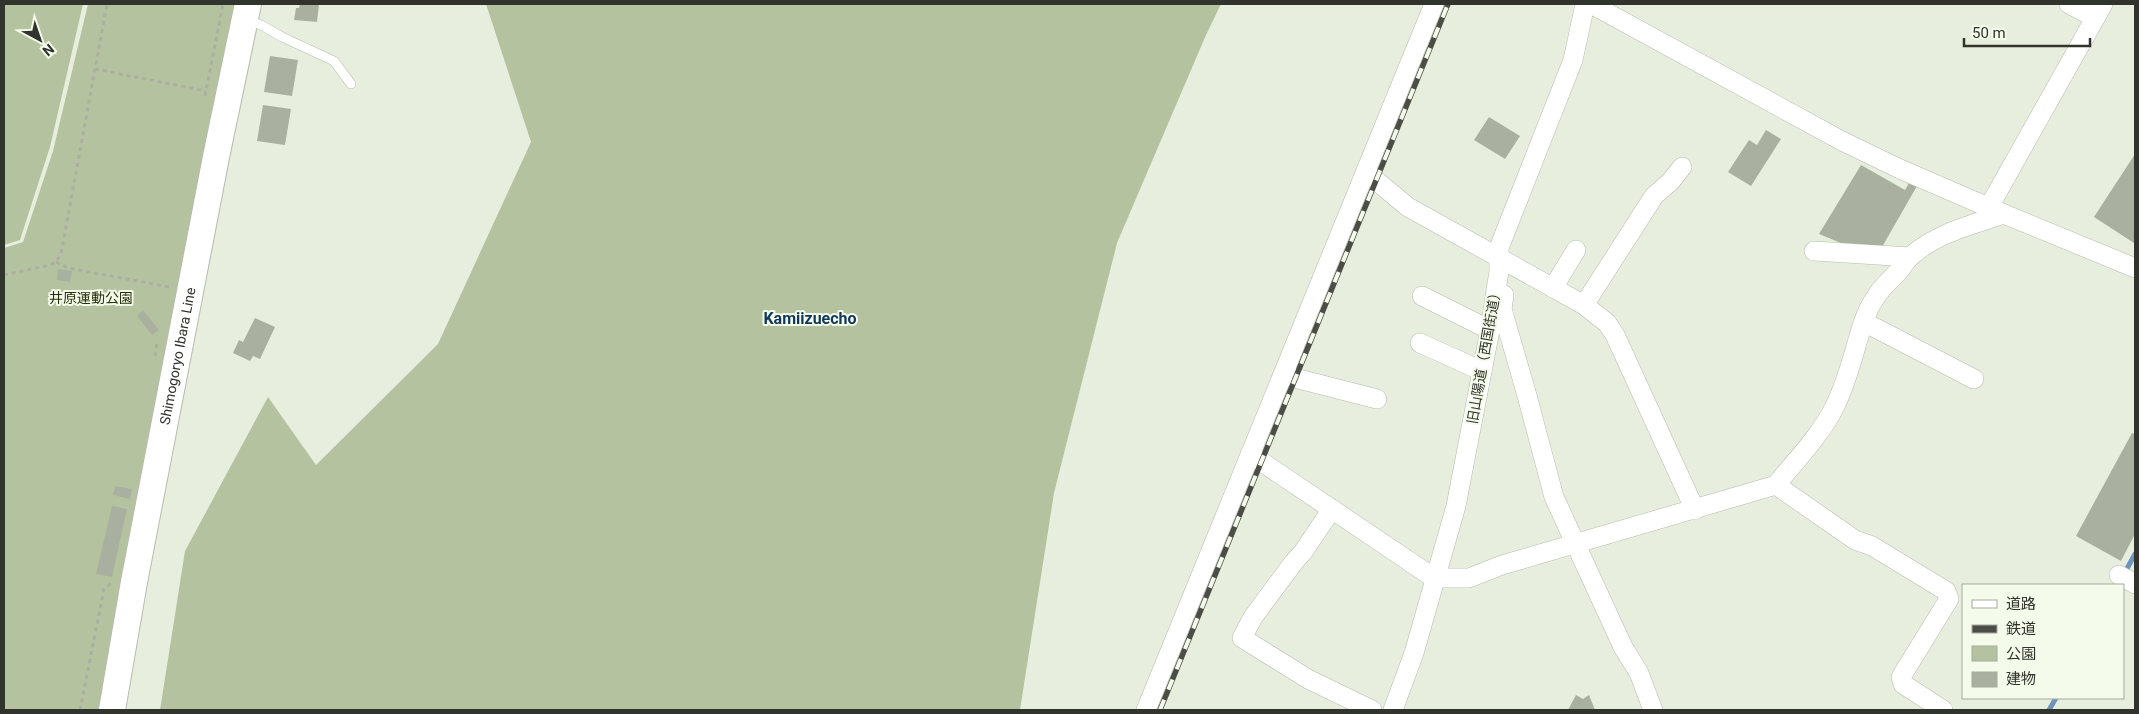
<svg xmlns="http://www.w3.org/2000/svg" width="2139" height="714" viewBox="0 0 2139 714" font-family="Roboto,'Noto Sans JP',sans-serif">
	<rect width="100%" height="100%" fill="#e7eedd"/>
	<g fill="#b5c29f">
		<polygon points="4,4 83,4 50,147 20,240 4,245"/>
		<polygon points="88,4 237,4 100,710 4,710 4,248 23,242 53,151"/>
		<polygon points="486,4 1221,4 1206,35 1117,243 1054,493 1020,710 160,710 185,551 268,397 316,465 438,344 531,142"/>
	</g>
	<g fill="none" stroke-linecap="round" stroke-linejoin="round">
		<g stroke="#6e94bc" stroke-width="5">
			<polyline points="2118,585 2135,554"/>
			<polyline points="2049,710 2056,698"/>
		</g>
	</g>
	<g fill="#aab0a0">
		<polygon points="300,4 319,4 317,22 294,20 296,8 299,8"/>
		<polygon points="270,56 298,60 292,96 264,92"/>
		<polygon points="263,105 291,109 285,145 257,141"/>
		<polygon points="1489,117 1520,136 1505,159 1474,140"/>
		<polygon points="1766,130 1781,139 1751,186 1728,172 1749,140 1757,145"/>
		<polygon points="2135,154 2135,241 2134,243 2094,217"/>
		<polygon points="1861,165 1905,190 1910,181 1917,186 1882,247 1846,245 1819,234"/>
		<polygon points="58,269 72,271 70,282 57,280"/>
		<polygon points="143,310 159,330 152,335 137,316"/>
		<polygon points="255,318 275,327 260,359 253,356 250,361 233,353 239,340 243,342"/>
		<polygon points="2132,433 2135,434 2135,534 2121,561 2076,536"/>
		<polygon points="115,486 132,489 130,499 113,495"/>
		<polygon points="112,506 127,509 112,577 96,574"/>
		<polygon points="1576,695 1583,699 1589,695 1595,710 1568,710"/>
	</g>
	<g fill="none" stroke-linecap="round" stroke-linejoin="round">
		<g stroke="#b5bcac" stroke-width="10">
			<polyline id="lane" points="247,20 261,25 282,37 334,61 351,84"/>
		</g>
		<g stroke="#b5bcac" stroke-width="20">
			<g id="street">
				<polyline points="1591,4 1842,141 1900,169 2004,214 2135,268"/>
				<polyline points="2069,4 2095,18"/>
				<polyline points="1367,173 1408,207 1584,305 1607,323 1615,335 1695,510"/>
				<polyline points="1989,207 2103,4"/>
				<polyline points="1814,251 1910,257"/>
				<polyline points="1553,288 1576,250"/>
				<polyline points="1504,295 1502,309 1526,392 1554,497 1623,647 1639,673 1653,710"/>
				<polyline points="1422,296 1490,330"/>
				<polyline points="1584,305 1654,196 1671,181 1682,167"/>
				<polyline points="1864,322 1974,379"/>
				<polyline points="1420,343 1482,371"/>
				<polyline points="1283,375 1377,399"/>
				<polyline points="1250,454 1434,578 1469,578 1502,565 1776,485 1855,540 1872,546 1946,591 1949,599 1901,677 1903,684 1943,710"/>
				<path d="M1776,485C1796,460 1821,435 1835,406C1848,380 1854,351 1863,323C1871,300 1881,288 1899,271C1903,266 1906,260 1911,256C1937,233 1971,225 2004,214"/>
				<polyline points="1332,509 1303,552 1294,562 1253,617 1242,638 1308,679 1372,710"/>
				<polyline points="2119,575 2135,584"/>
				<polyline points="1146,710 1434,4"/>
				<polyline points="1393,710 1414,653 1456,506 1490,330 1499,271 1499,248 1573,60 1585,4"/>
			</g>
		</g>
		<g stroke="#b5bcac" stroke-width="28">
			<g id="secondary">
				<path id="s1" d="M112,710L134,582L216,157L248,4"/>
			</g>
		</g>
		<g stroke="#aaafa2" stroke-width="3" stroke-dasharray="4 4" stroke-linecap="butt">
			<polyline points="95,69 206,91"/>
			<polyline points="205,96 223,4"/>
			<polyline points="56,262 68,268 169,287"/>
			<polyline points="4,275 50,265 56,262 61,254 107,4"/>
			<polyline points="155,356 157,340"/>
			<polyline points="80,710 104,589 113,582"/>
		</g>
		<use href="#lane" stroke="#fff" stroke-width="9"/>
		<use href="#street" stroke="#fff" stroke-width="19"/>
		<use href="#secondary" stroke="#fff" stroke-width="26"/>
		<g stroke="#4b4d46" stroke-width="5.5">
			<polyline id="rail" points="1160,710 1448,4"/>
		</g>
		<use href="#rail" stroke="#f4fbea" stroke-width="4" stroke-dasharray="11" stroke-linecap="butt"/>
	</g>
	<g text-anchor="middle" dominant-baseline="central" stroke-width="4" stroke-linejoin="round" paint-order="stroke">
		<g font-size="14" fill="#25310a" stroke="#f4fbea">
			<text x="91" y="298">井原運動公園</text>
		</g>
		<g font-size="14" fill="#31332d" stroke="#f4fbea">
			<text transform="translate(1484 355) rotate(-80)">旧山陽道（西国街道）</text>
			<text stroke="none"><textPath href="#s1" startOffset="360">Shimogoryo Ibara Line</textPath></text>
		</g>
		<g font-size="16" font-weight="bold" fill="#0d375c" stroke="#f4fbea">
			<text x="810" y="318">Kamiizuecho</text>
		</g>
	</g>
	<rect width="2139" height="714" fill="none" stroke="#31332d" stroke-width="10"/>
	<rect x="1962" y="584" width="162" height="115" fill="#f4fbea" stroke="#a6ab9e"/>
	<rect x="1972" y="600" width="25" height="8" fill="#ffffff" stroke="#a6ab9e"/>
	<text x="2006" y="609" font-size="15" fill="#31332d">道路</text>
	<rect x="1972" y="625" width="25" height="8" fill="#4b4d46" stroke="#a6ab9e"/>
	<text x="2006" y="634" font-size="15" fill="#31332d">鉄道</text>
	<rect x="1972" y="646" width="25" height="15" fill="#b5c29f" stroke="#a6ab9e"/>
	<text x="2006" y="659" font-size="15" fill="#31332d">公園</text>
	<rect x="1972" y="672" width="25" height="15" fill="#aab0a0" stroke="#a6ab9e"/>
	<text x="2006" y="684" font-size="15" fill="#31332d">建物</text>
	<g transform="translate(40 40) rotate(140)" stroke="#f4fbea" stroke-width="4" paint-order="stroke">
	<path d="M0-4L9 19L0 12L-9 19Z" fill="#31332d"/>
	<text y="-8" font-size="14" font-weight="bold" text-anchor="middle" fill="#31332d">N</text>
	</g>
	<path d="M1964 38v8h126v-8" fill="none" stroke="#31332d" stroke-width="2.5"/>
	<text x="1972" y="38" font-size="15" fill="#31332d" stroke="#f4fbea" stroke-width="4" paint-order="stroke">50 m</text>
</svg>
